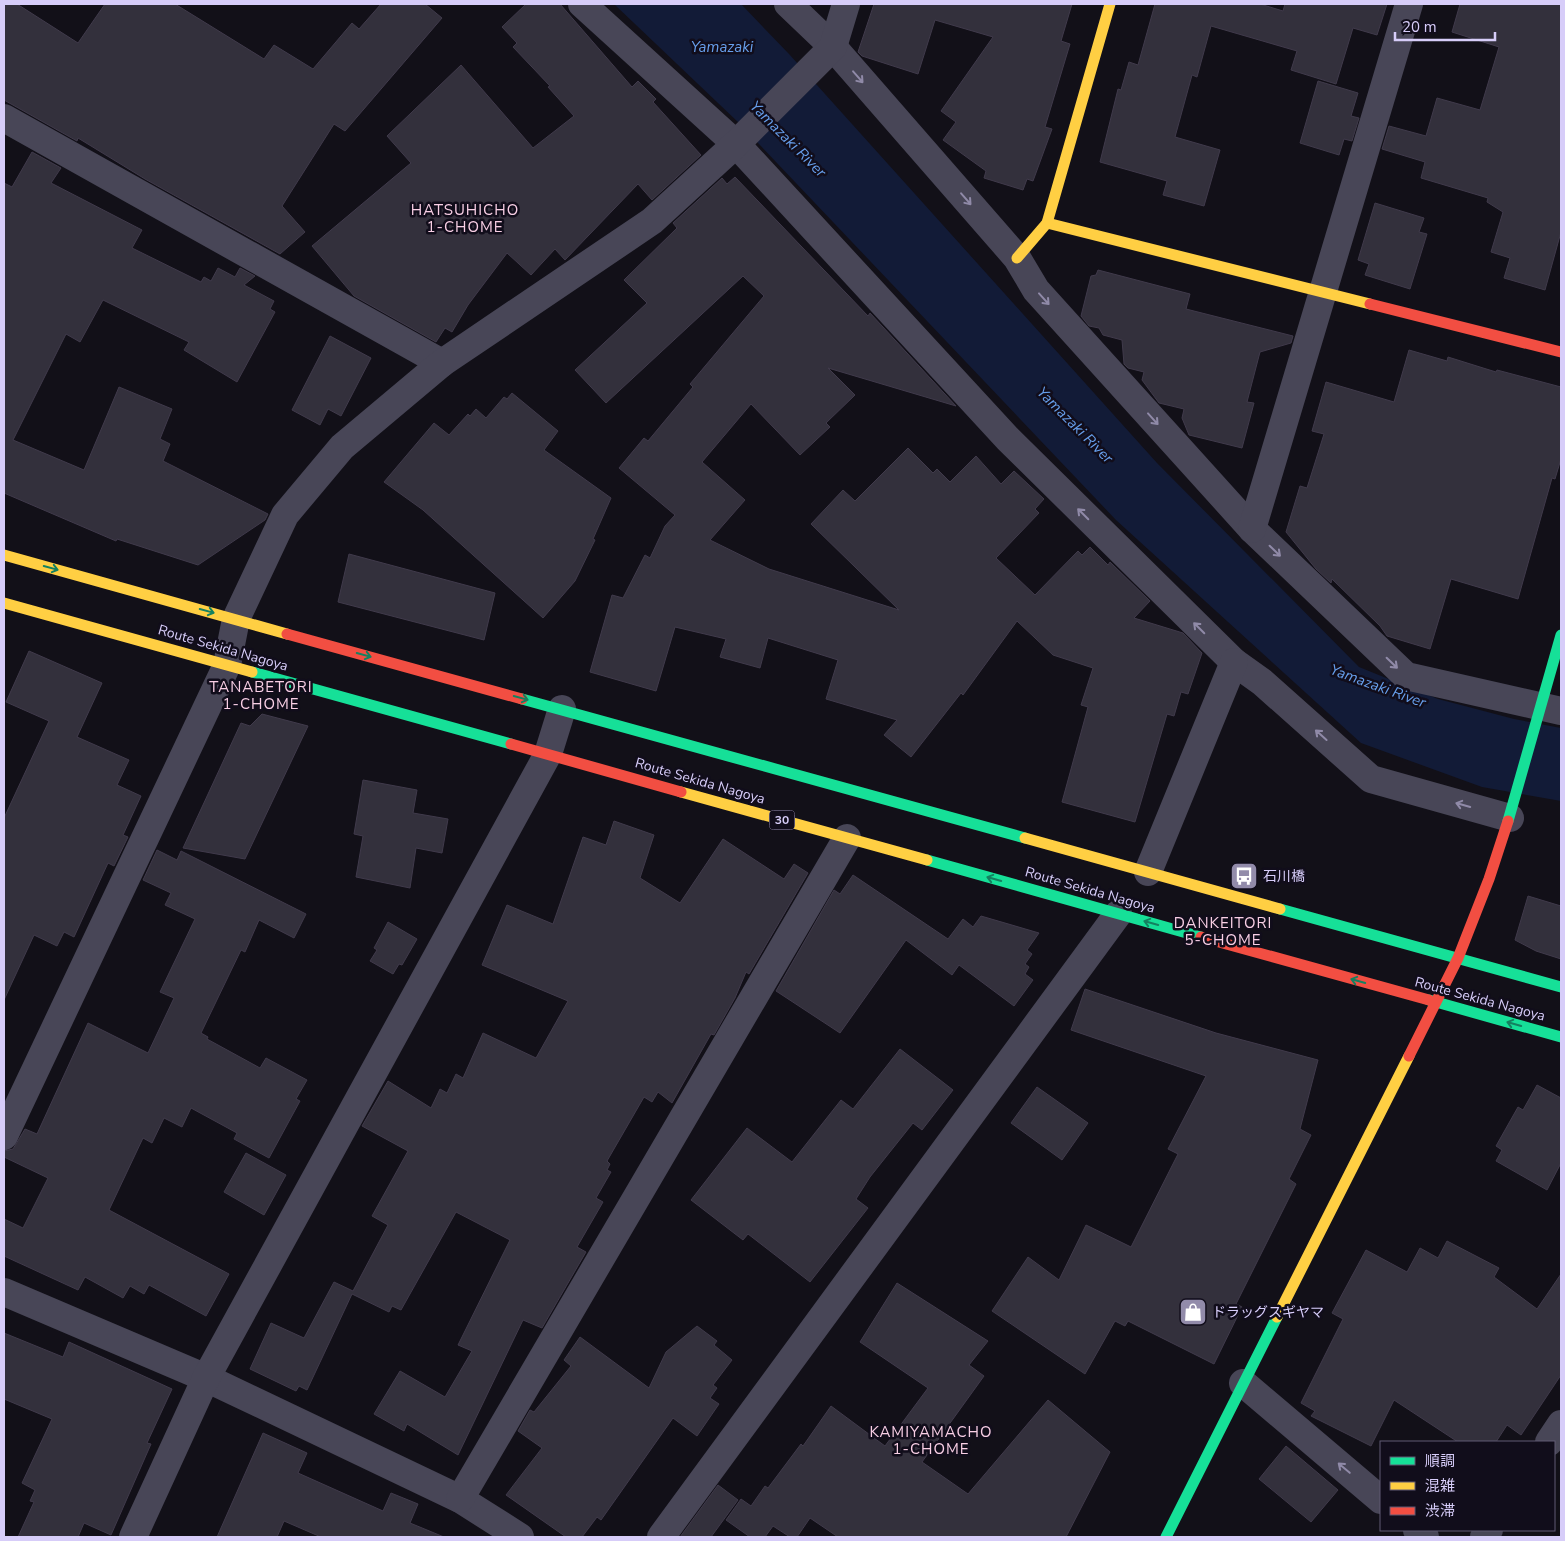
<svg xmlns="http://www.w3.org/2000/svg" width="1565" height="1541" viewBox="0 0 1565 1541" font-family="'Nunito Sans','Noto Sans JP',sans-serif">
	<rect width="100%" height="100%" fill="#121018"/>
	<polygon fill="#121b37" points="614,4 741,4 789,54 1157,463 1359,667 1438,699 1514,719 1561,728 1561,801 1482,787 1361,743 1116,520 739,123"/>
	<g fill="#33303c" stroke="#403a4b">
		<polygon points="4,4 17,4 78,43 105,4 175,4 264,59 274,45 313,69 352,23 359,29 381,4 425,4 442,18 345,131 334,124 282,206 305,232 280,254 145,179 78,138 77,141 4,100"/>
		<polygon points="526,4 560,4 632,87 638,81 656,99 653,102 701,155 652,200 638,184 565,260 555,249 531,275 507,253 468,305 452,332 445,328 436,342 354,296 312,246 411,163 387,136 461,65 533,148 574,116 548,87 550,86 513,47 517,43 502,27"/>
		<polygon points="874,4 1072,4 1061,41 1070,44 1045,127 1052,129 1033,181 1027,179 1023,190 984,178 986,171 943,140 956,122 941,111 993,37 935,20 918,74 862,56 858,52"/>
		<polygon points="1155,4 1260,4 1283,11 1285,4 1387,4 1377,35 1353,28 1336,84 1291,70 1297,51 1211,26 1197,77 1192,75 1175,137 1220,150 1204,206 1163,195 1167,181 1100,162 1118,89 1121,90 1129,62 1138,65"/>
		<polygon points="1460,4 1561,4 1561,232 1545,290 1504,278 1510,258 1491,252 1503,212 1487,202 1488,198 1421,178 1425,162 1382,149 1389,126 1426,136 1437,98 1480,110 1499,47 1452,32"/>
		<polygon points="1318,81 1358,93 1351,116 1359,118 1352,141 1344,139 1339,155 1300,143"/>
		<polygon points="32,152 61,168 51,183 142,230 132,248 201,282 204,277 211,281 218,268 235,277 240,268 255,276 244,285 274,301 270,309 275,312 237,382 184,350 189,342 103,300 80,342 66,334 13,440 84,470 119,387 172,409 160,439 170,444 163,461 268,514 265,520 198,565 117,539 116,541 4,493 4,183 12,187"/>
		<polygon points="735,177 868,316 870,313 956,406 828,368 855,395 826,423 830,427 800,455 751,404 702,462 745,500 710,540 769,569 899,610 811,524 843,490 855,501 908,448 933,473 937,469 950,482 976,456 1001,484 1014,471 1044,499 1035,509 1039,513 996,558 1035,595 1078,551 1082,555 1090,547 1108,565 1110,562 1150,601 1134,618 1183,633 1202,653 1188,694 1181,692 1174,716 1167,714 1135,822 1062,802 1088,707 1081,705 1093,668 1053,655 1017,621 963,695 961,693 911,757 884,735 897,720 826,699 838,660 768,638 760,668 720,657 726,639 675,627 656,691 590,672 612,595 623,598 645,555 650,558 665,526 675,515 619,468 644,438 648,441 693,387 690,384 764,296 743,276 606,403 575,370 647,303 624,280 677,228 673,223 722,178 727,184"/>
		<polygon points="1375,203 1424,218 1419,232 1427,234 1410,289 1365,275 1369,264 1358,260"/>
		<polygon points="1098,270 1190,294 1186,309 1293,336 1291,343 1260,352 1247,402 1254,403 1242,448 1189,435 1182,418 1184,409 1159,403 1142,380 1144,372 1128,368 1124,364 1122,340 1103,335 1099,328 1089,326 1081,316 1091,276 1096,275"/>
		<polygon points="330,336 371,358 341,416 328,409 320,425 292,410"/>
		<polygon points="1409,350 1447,361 1448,357 1496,372 1497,370 1561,387 1561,459 1555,479 1552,478 1518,599 1451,579 1430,649 1387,636 1380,626 1332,579 1331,583 1316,569 1286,532 1300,486 1307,488 1324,434 1312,431 1326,382 1394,402"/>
		<polygon points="512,393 558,431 544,450 611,498 593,539 595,540 575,581 543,618 423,510 384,482 434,423 449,435 468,414 470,416 476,409 486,418 504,397 507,399"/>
		<polygon points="349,554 495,593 484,640 338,602"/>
		<polygon points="29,651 102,683 77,737 129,760 117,785 141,796 123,835 128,837 114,866 108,863 74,937 64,932 57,946 34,935 4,1000 4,818 49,721 6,702"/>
		<polygon points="262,714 308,726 245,859 183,848 241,723 250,726"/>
		<polygon points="363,780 417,790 413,813 448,819 442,853 416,848 410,888 356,877 363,836 354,834"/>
		<polygon points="614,821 654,835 640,878 680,903 723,839 784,879 794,864 808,873 749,974 746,972 735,998 714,1035 711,1034 672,1103 658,1092 652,1102 644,1097 607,1161 610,1164 607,1170 611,1172 596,1198 603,1202 577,1247 586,1252 542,1328 523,1320 458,1455 407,1424 404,1431 374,1414 400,1371 445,1397 472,1351 458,1345 510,1240 456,1212 401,1310 392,1306 389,1312 352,1294 307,1390 299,1386 296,1391 250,1369 271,1323 304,1338 334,1282 353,1291 388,1225 372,1216 408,1151 362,1126 388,1081 431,1108 440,1089 447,1093 456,1074 463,1078 483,1033 536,1058 568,1001 482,965 507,905 553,924 583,837 606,845"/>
		<polygon points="157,850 177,860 181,851 306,914 294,938 259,920 245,952 241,950 201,1033 208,1037 207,1039 260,1068 266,1058 307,1080 296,1099 300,1101 269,1158 234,1139 237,1133 191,1108 182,1127 164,1118 152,1143 143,1138 109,1210 229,1274 206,1316 149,1285 144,1294 130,1286 123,1298 85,1277 78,1290 4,1256 4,1219 23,1228 48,1178 4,1157 4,1151 13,1149 25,1129 37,1134 88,1023 148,1053 174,998 160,992 195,919 165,905 171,893 143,880"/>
		<polygon points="853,875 948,939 963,919 973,927 981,916 1039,933 1027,950 1032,954 1025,964 1029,967 1025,974 1033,980 1014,1006 959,965 952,975 906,940 840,1033 776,991 834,890 840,894"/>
		<polygon points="1528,896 1561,906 1561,959 1536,951 1515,940"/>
		<polygon points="388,922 417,939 402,965 399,964 393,974 370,961 377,950 374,948"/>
		<polygon points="1085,989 1216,1033 1318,1060 1300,1129 1311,1135 1289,1179 1296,1184 1236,1304 1242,1307 1214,1364 1128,1321 1125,1326 1115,1321 1085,1374 992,1311 1028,1257 1059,1280 1086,1225 1131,1247 1178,1154 1168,1149 1206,1076 1071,1030"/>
		<polygon points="900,1049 953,1090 922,1130 913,1123 870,1177 856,1199 868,1208 810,1282 748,1234 743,1240 691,1200 747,1128 792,1162 841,1100 853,1109"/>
		<polygon points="1537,1085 1561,1098 1561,1163 1547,1190 1496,1161 1502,1150 1496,1146 1518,1107 1523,1110"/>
		<polygon points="1037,1087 1088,1123 1062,1160 1011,1123"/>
		<polygon points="246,1153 286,1175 264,1215 224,1192"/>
		<polygon points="1447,1241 1499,1268 1494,1277 1537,1309 1561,1274 1561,1375 1521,1435 1507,1425 1496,1442 1458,1442 1394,1400 1371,1446 1311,1416 1315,1411 1301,1403 1343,1319 1332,1313 1366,1250 1407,1272 1420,1248 1438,1258"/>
		<polygon points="897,1283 988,1341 969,1365 984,1376 922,1462 968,1494 1048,1400 1110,1452 1066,1537 838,1537 810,1518 797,1537 790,1537 773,1526 765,1537 750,1537 726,1520 741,1499 751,1506 765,1486 768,1488 801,1444 803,1446 831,1406 885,1446 928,1388 860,1342"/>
		<polygon points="697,1326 717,1341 714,1345 732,1360 713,1385 717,1388 710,1398 719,1404 697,1436 673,1418 601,1520 597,1517 582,1537 566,1537 506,1495 542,1448 518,1431 530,1410 534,1412 571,1366 564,1360 580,1337 649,1388 666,1352"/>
		<polygon points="4,1333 63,1357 69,1342 172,1389 147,1443 151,1444 111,1535 84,1523 78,1537 18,1537 34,1502 30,1501 35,1490 22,1483 52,1419 4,1399"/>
		<polygon points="263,1433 307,1453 298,1473 383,1511 391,1493 418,1504 410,1523 444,1537 321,1537 284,1521 277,1537 217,1537"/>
		<polygon points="1286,1446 1338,1490 1311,1522 1259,1479"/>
		<polygon points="718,1485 738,1500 711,1537 680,1537"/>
	</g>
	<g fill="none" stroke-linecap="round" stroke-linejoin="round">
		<g stroke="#484657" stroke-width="28">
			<polyline points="582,4 736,144 1008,439 1234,662 1262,682 1371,779 1510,818"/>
			<polyline points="788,4 833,47 1017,258 1036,290 1252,529 1406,676 1561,711"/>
			<polyline points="4,118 442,363"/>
			<polyline points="1252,529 1409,4"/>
			<polyline points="1148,872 1234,662"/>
			<polyline points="4,1136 227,665 236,619 285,515 342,447 442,363 652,221 736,144 833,47 846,4"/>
			<polyline points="4,1292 206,1378 460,1499 520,1537"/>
			<polyline points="1243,1383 1381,1500"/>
			<polyline points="1549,1442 1561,1424"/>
			<polyline points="460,1499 847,838"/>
			<polyline points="1417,1530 1425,1537"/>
			<polyline points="133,1537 206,1378 548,754 562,709"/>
			<polyline points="661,1537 1118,914"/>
			<polyline points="1484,1537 1489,1530"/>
		</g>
		<g stroke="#16e098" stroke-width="11">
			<polyline points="252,672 511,744"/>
			<polyline points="522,699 1025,838"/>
			<polyline points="1508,821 1561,635"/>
			<polyline points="927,860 1201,937"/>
			<polyline points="1280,909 1561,987"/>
			<polyline points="1429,1000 1561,1037"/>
			<polyline points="1166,1537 1277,1317"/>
		</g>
		<g stroke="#ffcf43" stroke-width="11">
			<polyline points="1047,223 1370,304"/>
			<polyline points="1017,258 1047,223 1110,4"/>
			<polyline points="4,555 287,634"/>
			<polyline points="4,603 252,672"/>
			<polyline points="681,792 927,860"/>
			<polyline points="1025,838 1280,909"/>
			<polyline points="1277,1317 1409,1056"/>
		</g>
		<g stroke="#f24e42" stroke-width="11">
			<polyline points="1370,304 1561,352"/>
			<polyline points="287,634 522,699"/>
			<polyline points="511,744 681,792"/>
			<polyline points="1201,937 1429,1000"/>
			<polyline points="1409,1056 1458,958 1489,879 1508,821"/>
		</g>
	</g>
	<defs><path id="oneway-shaft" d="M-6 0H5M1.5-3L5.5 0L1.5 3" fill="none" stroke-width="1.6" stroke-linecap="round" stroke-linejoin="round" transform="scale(1.25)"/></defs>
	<g stroke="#908aa8">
		<use href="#oneway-shaft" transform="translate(858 77) rotate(49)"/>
		<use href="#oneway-shaft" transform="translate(966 199) rotate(49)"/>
		<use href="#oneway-shaft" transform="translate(1044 299) rotate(48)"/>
		<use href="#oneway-shaft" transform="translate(1153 419) rotate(48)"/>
		<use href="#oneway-shaft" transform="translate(1083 514) rotate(-135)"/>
		<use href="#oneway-shaft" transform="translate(1275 551) rotate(44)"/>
		<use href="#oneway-shaft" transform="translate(1199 628) rotate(-135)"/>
		<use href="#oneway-shaft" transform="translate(1392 663) rotate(44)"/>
		<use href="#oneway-shaft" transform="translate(1321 735) rotate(-138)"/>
		<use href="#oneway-shaft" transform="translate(1463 805) rotate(-164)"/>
		<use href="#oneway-shaft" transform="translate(1344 1468) rotate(-140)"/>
	</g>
	<g stroke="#148160">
		<use href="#oneway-shaft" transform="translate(51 568) rotate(15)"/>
		<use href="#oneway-shaft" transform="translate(207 611) rotate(15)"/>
		<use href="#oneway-shaft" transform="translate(364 655) rotate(15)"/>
		<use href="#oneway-shaft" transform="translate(521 698) rotate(15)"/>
		<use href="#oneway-shaft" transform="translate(994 879) rotate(-164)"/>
		<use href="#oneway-shaft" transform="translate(1151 923) rotate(-164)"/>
		<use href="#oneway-shaft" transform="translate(1358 981) rotate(-164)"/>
		<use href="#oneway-shaft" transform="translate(1514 1024) rotate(-164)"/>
	</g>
	<defs>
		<g id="bus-square" transform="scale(1.4375)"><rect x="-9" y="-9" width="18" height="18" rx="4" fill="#928baa" stroke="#110d1b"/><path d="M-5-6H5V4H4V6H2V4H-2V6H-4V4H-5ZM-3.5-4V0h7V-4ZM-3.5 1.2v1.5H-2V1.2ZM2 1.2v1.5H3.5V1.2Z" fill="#fff"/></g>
		<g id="shop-square" transform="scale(1.4375)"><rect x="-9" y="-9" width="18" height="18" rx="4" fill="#928baa" stroke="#110d1b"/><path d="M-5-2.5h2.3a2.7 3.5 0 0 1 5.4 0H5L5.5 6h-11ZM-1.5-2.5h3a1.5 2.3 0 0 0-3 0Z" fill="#fff"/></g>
	</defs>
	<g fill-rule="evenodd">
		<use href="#bus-square" x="1244" y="876"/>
		<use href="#shop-square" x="1193" y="1312"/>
	</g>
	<g text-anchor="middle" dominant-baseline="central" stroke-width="5" stroke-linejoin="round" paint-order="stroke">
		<rect fill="#110d1b" stroke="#9c93b6" stroke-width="1" x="769.5" y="810.5" width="25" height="19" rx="4"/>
		<g font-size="12" font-weight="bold" fill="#d7cdf9">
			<text x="782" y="820">30</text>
		</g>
		<g font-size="14" fill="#d7cdf9" stroke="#110d1b">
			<text transform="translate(223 648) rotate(16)">Route Sekida Nagoya</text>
			<text transform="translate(700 781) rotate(16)">Route Sekida Nagoya</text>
			<text transform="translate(1090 890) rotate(16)">Route Sekida Nagoya</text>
			<text transform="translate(1480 999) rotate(15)">Route Sekida Nagoya</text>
		</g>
		<g font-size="14" fill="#d7cdf9" stroke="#110d1b" text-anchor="start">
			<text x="1263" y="876">石川橋</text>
			<text x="1212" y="1312">ドラッグスギヤマ</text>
		</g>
		<g font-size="15" font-style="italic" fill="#679fec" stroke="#110d1b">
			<text x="722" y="47">Yamazaki</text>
			<text transform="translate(788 139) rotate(45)">Yamazaki River</text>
			<text transform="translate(1075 425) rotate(45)">Yamazaki River</text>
			<text transform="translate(1378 686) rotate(20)">Yamazaki River</text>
		</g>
		<g font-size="15" letter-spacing="1" fill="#f9cfe5" stroke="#110d1b">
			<text x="465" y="210">HATSUHICHO<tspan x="465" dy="17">1-CHOME</tspan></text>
			<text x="261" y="687">TANABETORI<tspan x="261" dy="17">1-CHOME</tspan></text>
			<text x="1223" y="923">DANKEITORI<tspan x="1223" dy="17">5-CHOME</tspan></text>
			<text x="931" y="1432">KAMIYAMACHO<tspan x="931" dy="17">1-CHOME</tspan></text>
		</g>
	</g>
	<rect width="1565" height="1541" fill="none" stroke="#d7cdf9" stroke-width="10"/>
	<rect x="1380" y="1441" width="175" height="90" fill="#110d1b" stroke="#605a74"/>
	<rect x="1390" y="1457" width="25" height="8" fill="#16e098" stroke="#605a74"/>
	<text x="1425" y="1466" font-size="15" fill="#d7cdf9">順調</text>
	<rect x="1390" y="1482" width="25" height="8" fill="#ffcf43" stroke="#605a74"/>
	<text x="1425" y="1491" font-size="15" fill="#d7cdf9">混雑</text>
	<rect x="1390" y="1507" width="25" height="8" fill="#f24e42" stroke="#605a74"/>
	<text x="1425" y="1516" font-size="15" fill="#d7cdf9">渋滞</text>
	<path d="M1395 32v8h100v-8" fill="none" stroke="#d7cdf9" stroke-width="2.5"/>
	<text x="1402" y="32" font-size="15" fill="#d7cdf9" stroke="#110d1b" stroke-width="4" paint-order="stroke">20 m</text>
</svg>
